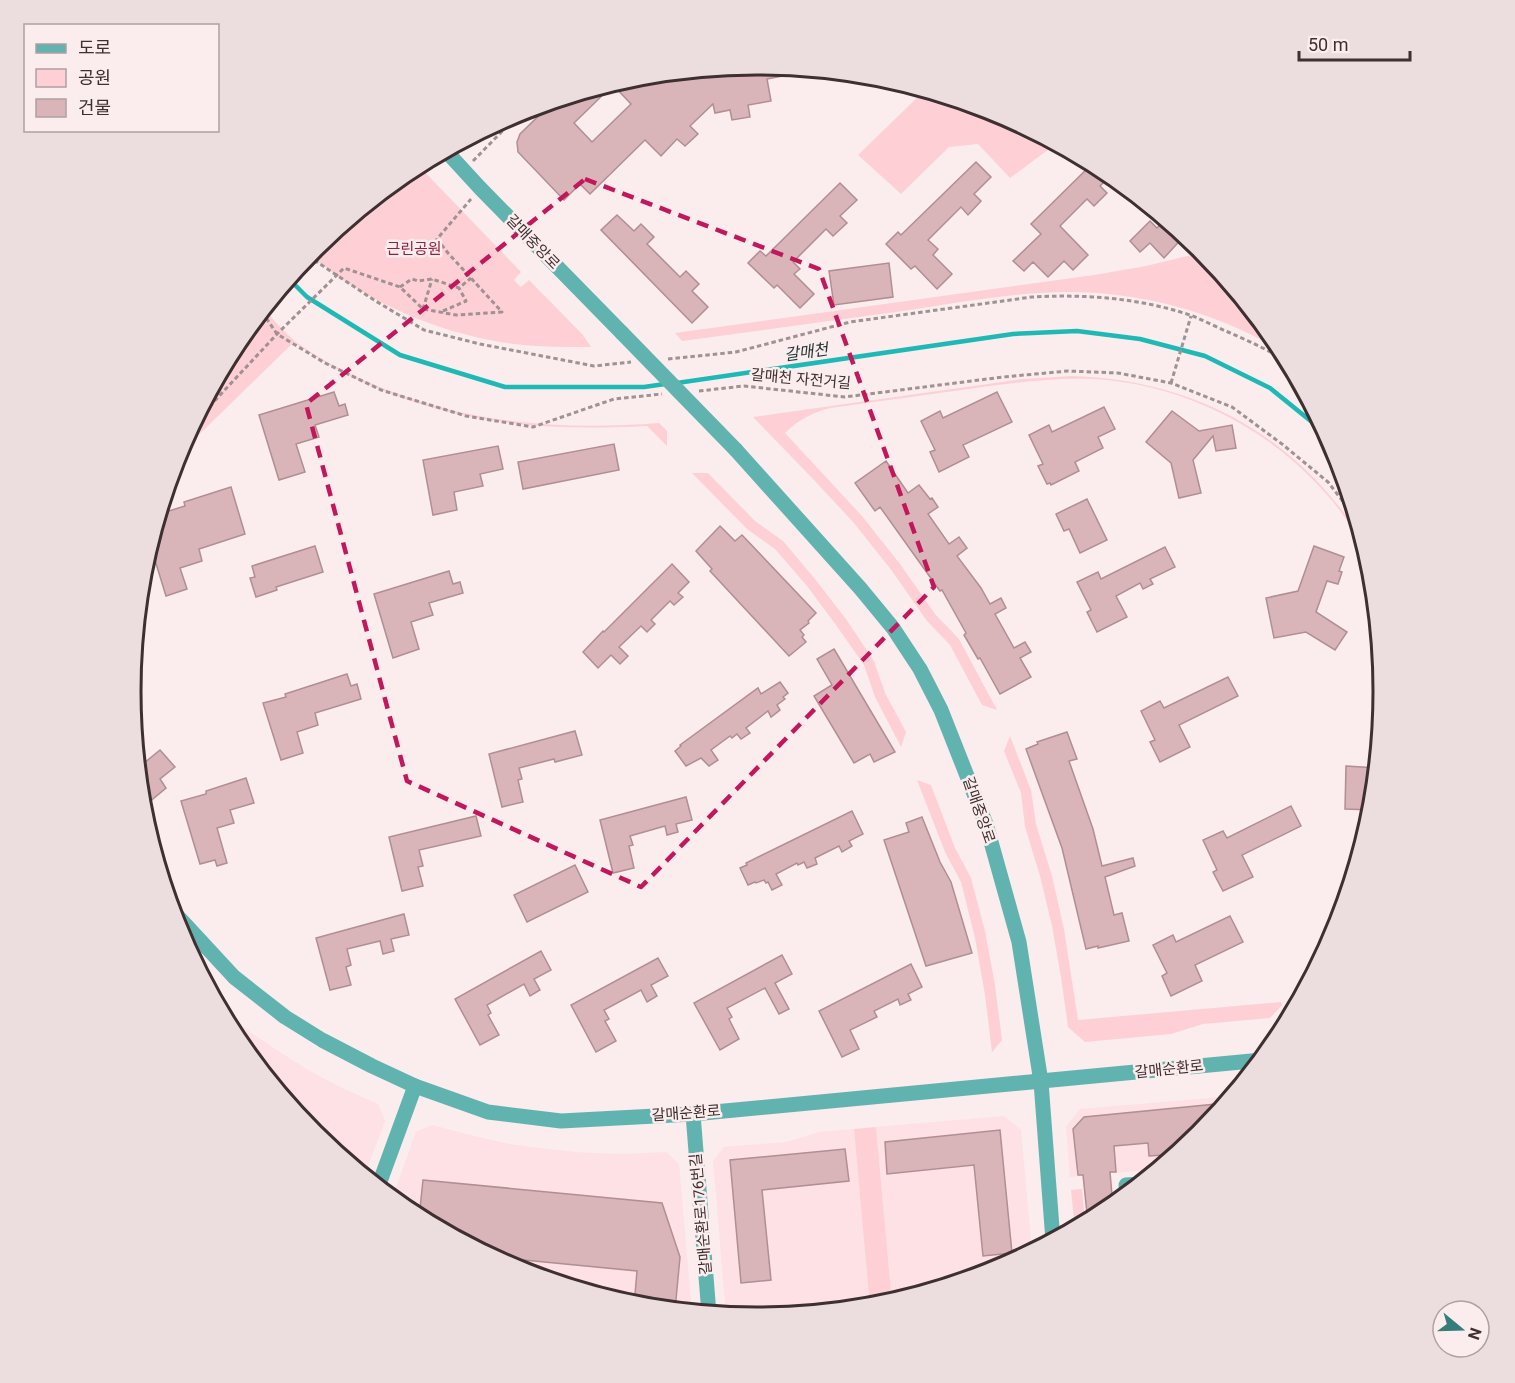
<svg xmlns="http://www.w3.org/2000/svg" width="1515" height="1383" viewBox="0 0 1515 1383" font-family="Roboto,'Noto Sans KR',sans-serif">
	<rect width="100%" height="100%" fill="#fbeced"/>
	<g fill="#fde1e4">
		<polygon points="393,183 326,249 320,243"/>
		<polygon points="219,1008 243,1027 275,1049 308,1070 342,1088 378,1104 385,1121 364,1176 314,1135 236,1040"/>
		<polygon points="1233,1096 1201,1135 1159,1169 1070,1177 1066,1127 1080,1109"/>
		<polygon points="1004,1116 1021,1130 1032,1252 997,1271 892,1303 876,1127"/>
		<polygon points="432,1125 470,1135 509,1144 547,1149 587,1153 626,1154 666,1152 679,1164 692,1312 635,1306 517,1271 409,1213 392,1199 416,1132"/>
		<polygon points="854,1129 870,1307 757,1318 726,1315 713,1161 724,1147 787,1142 820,1132"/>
	</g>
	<g fill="#fed0d5">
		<polygon points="925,90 998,112 1056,144 1010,178 978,144 949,147 901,194 858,155"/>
		<path d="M418,165L521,272L514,280L521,287L529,280L583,335L591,347C565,347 539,347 513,344C454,336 396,314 346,282C333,273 321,264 309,255L320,243L326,249L393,183L409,170Z"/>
		<path d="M1204,252L1279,343L1283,352C1210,308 1125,287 1039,293C994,296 949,304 903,311C830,321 756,331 682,341L675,333L1094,275L1146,266Z"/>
		<path d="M264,309C274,320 284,332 296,342C318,358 343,371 368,382C462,423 558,431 659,423L667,431V446L647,426C548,431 461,425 369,385C343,373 317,359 294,342L177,456L236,343Z"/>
		<path d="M1072,376C1174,379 1266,419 1332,498C1346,515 1362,534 1368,555C1316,454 1206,385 1093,379C1048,377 1005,384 961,390C918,396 874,402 830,408C813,412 797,421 785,433L862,516L900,564L935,614L959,639L997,710L982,705L950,645L927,621L892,571L854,523L813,479L753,417L1024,379Z"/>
		<polygon points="692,473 708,473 755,521 783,541 815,579 846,619 874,661 885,693 906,732 901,747 875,697 864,665 836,625 807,586 775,549 747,529"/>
		<polygon points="1010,736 1031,790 1036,824 1052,876 1064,929 1078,1020 1281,1002 1282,1005 1270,1018 1203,1024 1171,1034 1085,1042 1068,1027 1061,977 1052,926 1040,876 1025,827 1021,793 1004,751"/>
		<polygon points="917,780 931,785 955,848 971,878 985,931 995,985 1002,1040 992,1052 985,995 975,938 961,882 945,852"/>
		<polygon points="876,1127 892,1303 879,1307 870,1307 854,1129"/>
		<polygon points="1082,1189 1085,1224 1075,1230 1071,1190"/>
	</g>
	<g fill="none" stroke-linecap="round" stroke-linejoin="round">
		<g stroke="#1eb9b5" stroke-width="4.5">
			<polyline points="289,279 307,297 400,355 505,387 644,387 665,384"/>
			<polyline points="677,383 1013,334 1077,331 1140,339 1205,356 1270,388 1328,435"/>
		</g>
	</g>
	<g fill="#d9b5b9" stroke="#b08e92" stroke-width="1.5" fill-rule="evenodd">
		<path d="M758,64L804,69V72L767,79L771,101L748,105L750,117L732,120L730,110L715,113L713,104L690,126L698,134L685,146L677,139L661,156L645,140L590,194L580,184L564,200L518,152L517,142L520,134L553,102L636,76ZM613,85L631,104L592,142L574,123Z"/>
		<polygon points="976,162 991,177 974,194 981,201 968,215 961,207 928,240 938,249 933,255 952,274 937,289 915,266 911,269 886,244 898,232 901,235"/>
		<polygon points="1093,163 1111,175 1100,186 1107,193 1094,206 1087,199 1060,226 1088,255 1073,270 1064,261 1048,277 1033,262 1024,271 1013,261 1041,234 1031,224"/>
		<polygon points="840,183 857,200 840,216 847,223 833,236 826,229 793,262 800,269 794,274 814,294 800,308 777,285 774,288 748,263 760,251 766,256"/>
		<polygon points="617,215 634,231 641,224 654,237 647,244 680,277 686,271 699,284 692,291 708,307 692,323 601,230"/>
		<polygon points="1150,221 1157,228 1160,225 1170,234 1176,228 1185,235 1164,258 1150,243 1140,252 1130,241"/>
		<polygon points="889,263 893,297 834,305 829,271"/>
		<polygon points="334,392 339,406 345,404 348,415 315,425 319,437 296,444 305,472 279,480 259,415"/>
		<polygon points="997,392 1012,422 963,445 969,457 939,472 930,452 935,450 921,421 940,411 943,418"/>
		<polygon points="1104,407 1115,429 1098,437 1103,448 1075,462 1079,471 1051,485 1050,483 1047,484 1038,466 1043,464 1029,435 1049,425 1052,432"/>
		<polygon points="1172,411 1199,431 1232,425 1236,448 1216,451 1213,436 1193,460 1201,493 1179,498 1171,463 1146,442"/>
		<polygon points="614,444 619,470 523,489 518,462"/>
		<polygon points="498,446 503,469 480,474 483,486 454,492 457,510 433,515 423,460"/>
		<polygon points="886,461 908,493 919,485 930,499 932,498 938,507 928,514 949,544 959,537 967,548 957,556 981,588 990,604 1001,598 1006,608 995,614 1014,648 1025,642 1031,652 1020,658 1031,677 1000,694 980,658 978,659 964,635 966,633 942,590 940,591 880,507 875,511 855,483"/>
		<polygon points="231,487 245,534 199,549 202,561 180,568 187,589 166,596 150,544 159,514 185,506 184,502"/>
		<polygon points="1087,499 1107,540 1080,553 1069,529 1064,531 1056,514"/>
		<polygon points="720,526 735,541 742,535 816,613 808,621 809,623 800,630 804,635 802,637 806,642 789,656 710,571 712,569 696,551"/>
		<polygon points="315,546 323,572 276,587 277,590 256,597 250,578 255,577 252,566"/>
		<polygon points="1314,546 1344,557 1339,571 1342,572 1338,584 1327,581 1316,612 1347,632 1335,650 1306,632 1274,638 1266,598 1298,591"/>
		<polygon points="1165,547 1175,567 1150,579 1153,584 1143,589 1140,583 1116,596 1127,617 1097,632 1087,612 1091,610 1077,582 1098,572 1101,579"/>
		<polygon points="672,564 689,582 678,593 683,597 674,605 670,601 651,620 655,624 647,632 641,626 619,647 628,656 620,664 611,655 598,668 583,652 603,631 604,632"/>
		<polygon points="449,571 453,584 460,582 463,593 429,603 433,615 411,622 419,649 393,658 374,594"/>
		<polygon points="834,649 895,752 874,762 870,754 854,763 814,696 832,685 817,659"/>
		<polygon points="347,674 351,686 357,684 361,699 315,713 318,725 297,732 303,753 281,760 263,703 286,697 285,694"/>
		<polygon points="1228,677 1238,696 1179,725 1190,747 1160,762 1150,742 1155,740 1141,711 1160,701 1164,708"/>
		<polygon points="780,682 788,693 783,697 785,699 777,705 780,710 771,717 768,711 746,728 750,733 741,739 737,734 732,738 730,736 711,750 718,760 709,766 701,758 686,766 675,751 681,746 680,745 758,688 761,694"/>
		<polygon points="575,731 582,755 555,762 554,759 519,768 522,779 518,780 523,802 502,807 489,754"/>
		<polygon points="1067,732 1077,759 1069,761 1093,829 1102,866 1133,858 1135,866 1105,877 1114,915 1122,913 1129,941 1098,948 1098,946 1086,949 1062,848 1026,749 1038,744 1037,742"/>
		<polygon points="160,750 175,767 160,779 166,788 142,808 138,768"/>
		<polygon points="1346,766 1377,768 1373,810 1345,809"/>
		<polygon points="246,778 254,803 230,810 234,823 217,828 227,863 217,866 215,860 200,864 181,801 206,794 206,791"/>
		<polygon points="686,797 692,820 676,824 678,832 667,835 665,826 630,836 633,845 629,846 634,868 613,873 600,820"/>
		<polygon points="1291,806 1301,826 1242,855 1253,877 1223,891 1213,872 1217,870 1203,840 1223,831 1227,838"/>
		<polygon points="852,811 863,834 849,841 852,846 842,852 839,846 815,858 817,864 807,868 804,862 798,865 797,863 776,874 782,885 772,890 768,882 766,883 764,880 756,883 755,882 748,885 740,868 747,865 746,863"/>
		<polygon points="476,816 481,836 419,850 423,866 418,867 423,886 402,891 389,837"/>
		<polygon points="922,817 940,862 951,882 972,953 926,966 884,840 909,832 906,823"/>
		<polygon points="575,865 588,892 527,922 514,895"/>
		<polygon points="404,914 409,935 391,939 394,951 383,954 380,941 347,949 351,965 346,967 351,985 330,990 316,938"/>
		<polygon points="1230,916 1243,942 1195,965 1202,981 1171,996 1162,976 1167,973 1153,945 1173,935 1176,942"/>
		<polygon points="541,951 551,970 534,979 540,990 530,996 524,984 487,1005 491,1013 488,1015 499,1035 480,1045 455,999"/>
		<polygon points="782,955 792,974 775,983 789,1009 779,1014 765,988 727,1008 732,1017 729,1019 739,1039 720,1050 694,1003"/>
		<polygon points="658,958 668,976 651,985 657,996 647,1002 641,990 604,1010 609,1019 605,1021 616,1041 596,1052 571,1005"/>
		<polygon points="911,964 922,987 908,994 911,1000 900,1005 898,999 874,1011 877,1017 850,1030 859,1049 842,1057 819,1011"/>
		<polygon points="1227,1103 1201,1135 1178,1154 1149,1156 1148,1143 1114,1146 1116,1172 1110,1172 1113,1207 1106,1213 1088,1223 1083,1175 1078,1175 1073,1129 1084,1117"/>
		<polygon points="1000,1130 1012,1253 983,1256 974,1165 887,1174 885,1142"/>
		<polygon points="845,1149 849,1181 762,1190 771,1280 741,1283 730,1160"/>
		<polygon points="423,1180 662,1203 680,1257 675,1310 634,1306 637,1271 492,1257 419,1218"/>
	</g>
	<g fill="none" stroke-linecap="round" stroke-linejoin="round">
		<g stroke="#a09193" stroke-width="3" stroke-dasharray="4.5 3" stroke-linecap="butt">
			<polyline points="473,161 522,111"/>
			<polyline points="308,256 374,300 424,330 480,344 594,366 631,362"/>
			<polyline points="400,287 412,279 418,281 432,279 459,288 471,278"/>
			<polyline points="423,309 432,279"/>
			<polyline points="443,311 466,301 459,288"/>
			<polyline points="262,312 277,334 325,363 381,390 466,416 533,427 614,399 662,394"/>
			<path d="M668,359L736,352L850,322L1032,297C1085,294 1139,298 1190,315C1203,320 1216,327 1228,332C1249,341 1270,351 1290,363"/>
			<polyline points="1171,383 1191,316"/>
			<polyline points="699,391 744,386 845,397 1003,377 1068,371 1118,373 1171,383 1232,407 1282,444 1328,482 1358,521"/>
			<polyline points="194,423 277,334 344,268 400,287 423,309 456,315 502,312 448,253 437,239 471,199"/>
		</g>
		<g stroke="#61b3af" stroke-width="15">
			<polyline points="693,1114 709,1314"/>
			<polyline points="378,1187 415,1086"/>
			<polyline points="1127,1196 1126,1185 1141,1184"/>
		</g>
		<g stroke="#61b3af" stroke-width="15">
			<polyline points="446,151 480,188 622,333"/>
			<polyline points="736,450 860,588 893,628 920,669 941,710 986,824 1019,942 1041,1082 1053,1241"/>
			<polyline points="172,910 234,977 285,1017 322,1040 372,1066 415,1086 488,1112 561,1121 693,1114 1262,1060"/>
		</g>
		<polyline stroke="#61b3af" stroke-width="15" points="622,333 736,450"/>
	</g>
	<path fill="none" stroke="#c2185b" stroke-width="4.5" stroke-dasharray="12 8" stroke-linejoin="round" d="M585,179L819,269L934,587L641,887L407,781L306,404Z"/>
	<g text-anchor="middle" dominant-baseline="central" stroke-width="5" stroke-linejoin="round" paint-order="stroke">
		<g font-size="15" fill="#3e2f31" stroke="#fbeced">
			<text transform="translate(533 242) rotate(46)">갈매중앙로</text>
			<text transform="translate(801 379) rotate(5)">갈매천 자전거길</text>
			<text transform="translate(979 810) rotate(71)">갈매중앙로</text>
			<text transform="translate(1169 1069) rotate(-6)">갈매순환로</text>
			<text transform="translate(686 1113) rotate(-4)">갈매순환로</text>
			<text transform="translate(701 1214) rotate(-95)">갈매순환로176번길</text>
		</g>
		<g font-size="15" fill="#91213f" stroke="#fbeced">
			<text x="414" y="249">근린공원</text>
		</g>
		<g font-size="16" font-style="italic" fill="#1e3534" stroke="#fbeced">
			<text transform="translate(806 352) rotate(-8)">갈매천</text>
		</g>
	</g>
	<path d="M0 0H1515V1383H0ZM141 691a616 616 0 1 1 1232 0a616 616 0 1 1-1232 0Z" fill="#ecddde" fill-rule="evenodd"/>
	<path fill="none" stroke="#3e2f31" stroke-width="3" d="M141 691a616 616 0 1 1 1232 0a616 616 0 1 1-1232 0Z"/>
	<rect x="24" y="24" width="195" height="108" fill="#fbeced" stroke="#afa0a2" stroke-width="1.5"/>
	<rect x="36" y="44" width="30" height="9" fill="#61b3af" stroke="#afa0a2" stroke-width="1.5"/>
	<text x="78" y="54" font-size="18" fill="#3e2f31">도로</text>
	<rect x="36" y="69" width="30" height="18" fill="#fed0d5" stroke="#afa0a2" stroke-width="1.5"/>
	<text x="78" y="84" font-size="18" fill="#3e2f31">공원</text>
	<rect x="36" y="99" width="30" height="18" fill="#d9b5b9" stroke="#afa0a2" stroke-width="1.5"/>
	<text x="78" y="114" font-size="18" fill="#3e2f31">건물</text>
	<g transform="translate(1461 1329) rotate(109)"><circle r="28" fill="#fbeced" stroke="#afa0a2" stroke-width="1.5"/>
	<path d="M0-4.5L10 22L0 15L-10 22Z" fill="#357d7a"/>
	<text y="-9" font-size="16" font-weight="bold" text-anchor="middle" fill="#3e2f31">N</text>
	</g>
	<path d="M1299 51v9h111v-9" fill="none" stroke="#3e2f31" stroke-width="3"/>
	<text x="1308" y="51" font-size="18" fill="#3e2f31" stroke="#fbeced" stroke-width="4.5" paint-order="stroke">50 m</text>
</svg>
